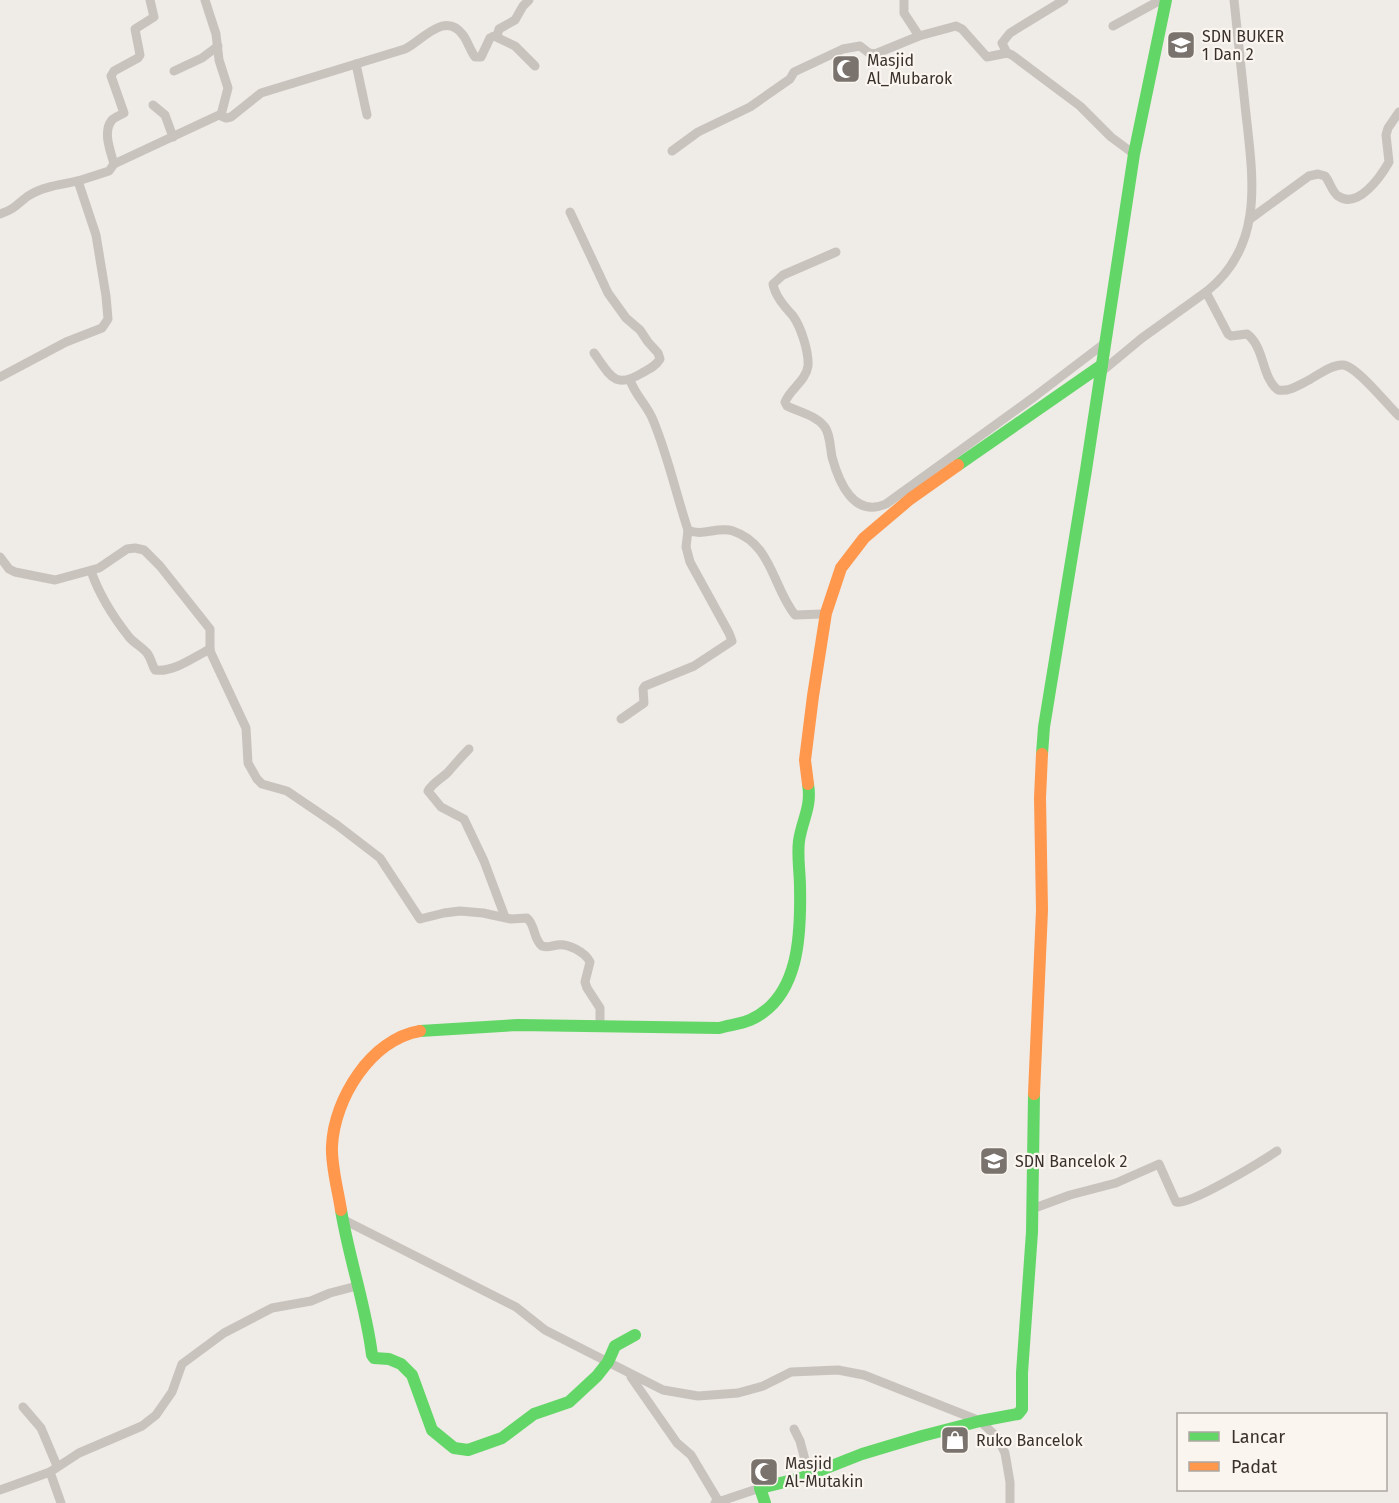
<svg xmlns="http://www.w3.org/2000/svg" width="1399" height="1503" viewBox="0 0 1399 1503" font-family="'Fira Sans',sans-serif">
	<rect width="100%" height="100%" fill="#efebe6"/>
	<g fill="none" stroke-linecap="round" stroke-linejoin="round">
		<g stroke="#c9c3be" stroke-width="9">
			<polyline points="205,0 216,34 219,60 228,88 221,115"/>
			<polyline points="904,0 904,13 919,36"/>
			<polyline points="1113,26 1157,2 1166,1"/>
			<polyline points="497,36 499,29 515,20 523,6 529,0"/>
			<polyline points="1007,53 1002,43 1010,33 1064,0"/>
			<polyline points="356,64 367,115"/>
			<polyline points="174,71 202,58 218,46"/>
			<polyline points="153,105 165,115 173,137"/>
			<polyline points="672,151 698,132 750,107 790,79 794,72 843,49 860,46 869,53 875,54 919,36 956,26 962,29 987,57 1007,53 1012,55 1080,106 1111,137 1134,154"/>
			<path d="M114,164L219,115L226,118L231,117L261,93L405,49C422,41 445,10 463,35C468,42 470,50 475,57H481L490,38L494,36L515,46L535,66"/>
			<path d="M570,212L608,293L626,318L640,330L648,342L658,353L660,359C656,366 649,369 642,373C614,390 610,375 594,353"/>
			<path d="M0,214C15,209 16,205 28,196C42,187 62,184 78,181"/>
			<path d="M1250,219L1309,176L1318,174L1325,176C1330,182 1332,192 1338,196C1358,210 1381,176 1389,162L1386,135L1388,128L1399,112"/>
			<path d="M836,252L783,275L773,284C775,296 785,307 793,316C801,327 809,352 808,366C806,381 790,389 785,402L787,406C799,412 815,415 824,426C830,433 830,447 832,457C839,483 854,518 886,504L1034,397L1105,343"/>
			<path d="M1206,292C1267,244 1252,173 1245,105C1241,70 1238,35 1234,0"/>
			<path d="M1101,372L1142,338L1206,292L1228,334L1231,336L1247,334C1265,347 1261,377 1278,390C1289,392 1299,385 1309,380C1318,375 1332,364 1343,365C1357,366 1388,406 1399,416"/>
			<path d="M0,377L66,342L102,328L108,319L106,296L96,235L78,181L109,171L114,164C111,152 102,132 112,120C115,117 121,115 124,113L111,76L114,71L138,58L140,55L135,29L154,17L150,0"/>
			<path d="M630,380C635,395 647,405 653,420C668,456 676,494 688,530C702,537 718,526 733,531C772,544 773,588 795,615L822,614"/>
			<path d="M0,557L9,569L15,572L55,580L99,568L127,549L135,548L144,550L160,566L210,629V651L246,728L248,763L257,779L262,784L287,791L337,825L380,858L420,919L444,913L460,911L483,913L511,919L527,918C536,926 533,939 542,946C548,948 550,946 557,945C568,943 585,952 590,962L585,982L587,988L600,1008V1023"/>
			<path d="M91,571C99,594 114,618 129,637C134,643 142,647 147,653C151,658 152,665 155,670C173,673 194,657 210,649"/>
			<polyline points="621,719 644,703 643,689 645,686 694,666 732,641 729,633 690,562 686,547 688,530"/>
			<path d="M469,749C462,756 456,763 449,771C443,778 433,782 428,791L441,807L464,819L484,861L505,917"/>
			<path d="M1032,1209L1070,1195L1116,1183L1159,1164L1176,1202C1189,1206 1262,1161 1277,1151"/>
			<polyline points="344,1220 516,1307 545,1330 663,1390 698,1396 738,1393 763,1386 791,1372 838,1370 864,1375 980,1421 997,1437 1005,1453 1010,1482 1010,1503"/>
			<polyline points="631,1377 677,1443 691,1455 719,1502"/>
			<polyline points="23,1407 41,1428 57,1466"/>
			<polyline points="794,1429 800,1441 809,1475"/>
			<polyline points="50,1472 61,1503"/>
			<polyline points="0,1490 50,1472 79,1453 142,1426 156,1415 172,1392 182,1364 224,1333 272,1308 311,1301 330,1293 357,1286"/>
			<polyline points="715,1503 760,1488"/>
		</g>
		<g stroke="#63d668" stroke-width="12">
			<polyline points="958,465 1102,365"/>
			<polyline points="1042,754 1044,727 1086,470 1134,154 1166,0"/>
			<path d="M420,1031L518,1025L719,1028C729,1025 741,1024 750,1020C800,998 801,933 800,887C800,872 797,856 799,841C802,820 812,807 808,784"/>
			<path d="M341,1210C349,1259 366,1306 372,1355L374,1358L389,1359L401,1364L412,1375L432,1430L454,1448L468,1450L502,1438L534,1414L569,1402L597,1376L608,1362L615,1346L635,1335"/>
			<polyline points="765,1503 760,1488 801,1478 862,1454 922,1436 980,1421 1018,1414 1022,1409 1022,1373 1032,1232 1034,1094"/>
		</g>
		<g stroke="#ff974d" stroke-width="12">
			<polyline points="808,784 805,760 813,696 826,613 841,568 864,538 910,499 958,465"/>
			<polyline points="1034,1094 1042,910 1040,798 1042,754"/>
			<path d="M341,1210C338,1190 331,1166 332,1146C334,1099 371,1039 420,1031"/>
		</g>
	</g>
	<defs>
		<g id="school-square" transform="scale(1.5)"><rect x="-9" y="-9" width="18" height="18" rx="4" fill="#79726d" stroke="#faf5ef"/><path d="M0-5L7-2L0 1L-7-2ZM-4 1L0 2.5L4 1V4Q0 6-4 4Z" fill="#fff"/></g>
		<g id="mosque-square" transform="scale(1.5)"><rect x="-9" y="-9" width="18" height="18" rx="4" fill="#79726d" stroke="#faf5ef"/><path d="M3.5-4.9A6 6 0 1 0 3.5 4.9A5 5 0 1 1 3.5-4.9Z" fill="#fff"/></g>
		<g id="shop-square" transform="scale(1.5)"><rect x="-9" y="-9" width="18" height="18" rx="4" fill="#79726d" stroke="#faf5ef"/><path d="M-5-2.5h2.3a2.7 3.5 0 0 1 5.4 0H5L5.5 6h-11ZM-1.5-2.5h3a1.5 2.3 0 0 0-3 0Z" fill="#fff"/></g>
	</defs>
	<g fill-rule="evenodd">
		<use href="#school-square" x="1181" y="45"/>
		<use href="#mosque-square" x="846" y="69"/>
		<use href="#school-square" x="994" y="1161"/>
		<use href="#shop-square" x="955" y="1440"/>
		<use href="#mosque-square" x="764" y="1472"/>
	</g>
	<g text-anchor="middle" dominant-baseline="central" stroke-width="4.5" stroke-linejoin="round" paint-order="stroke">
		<g font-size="16" fill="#3a312c" stroke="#faf5ef" text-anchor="start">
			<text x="1202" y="36">SDN BUKER<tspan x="1202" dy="18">1 Dan 2</tspan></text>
			<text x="867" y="60">Masjid<tspan x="867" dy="18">Al_Mubarok</tspan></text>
			<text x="1015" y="1161">SDN Bancelok 2</text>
			<text x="976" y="1440">Ruko Bancelok</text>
			<text x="785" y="1463">Masjid<tspan x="785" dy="18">Al-Mutakin</tspan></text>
		</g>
	</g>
	<rect x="1177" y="1413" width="210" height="78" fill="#faf5ef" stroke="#ada7a1" stroke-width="1.5"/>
	<rect x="1189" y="1432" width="30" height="9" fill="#63d668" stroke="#ada7a1" stroke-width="1.5"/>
	<text x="1231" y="1443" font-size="18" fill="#3a312c">Lancar</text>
	<rect x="1189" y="1462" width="30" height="9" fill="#ff974d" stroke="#ada7a1" stroke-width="1.5"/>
	<text x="1231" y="1473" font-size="18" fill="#3a312c">Padat</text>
</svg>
